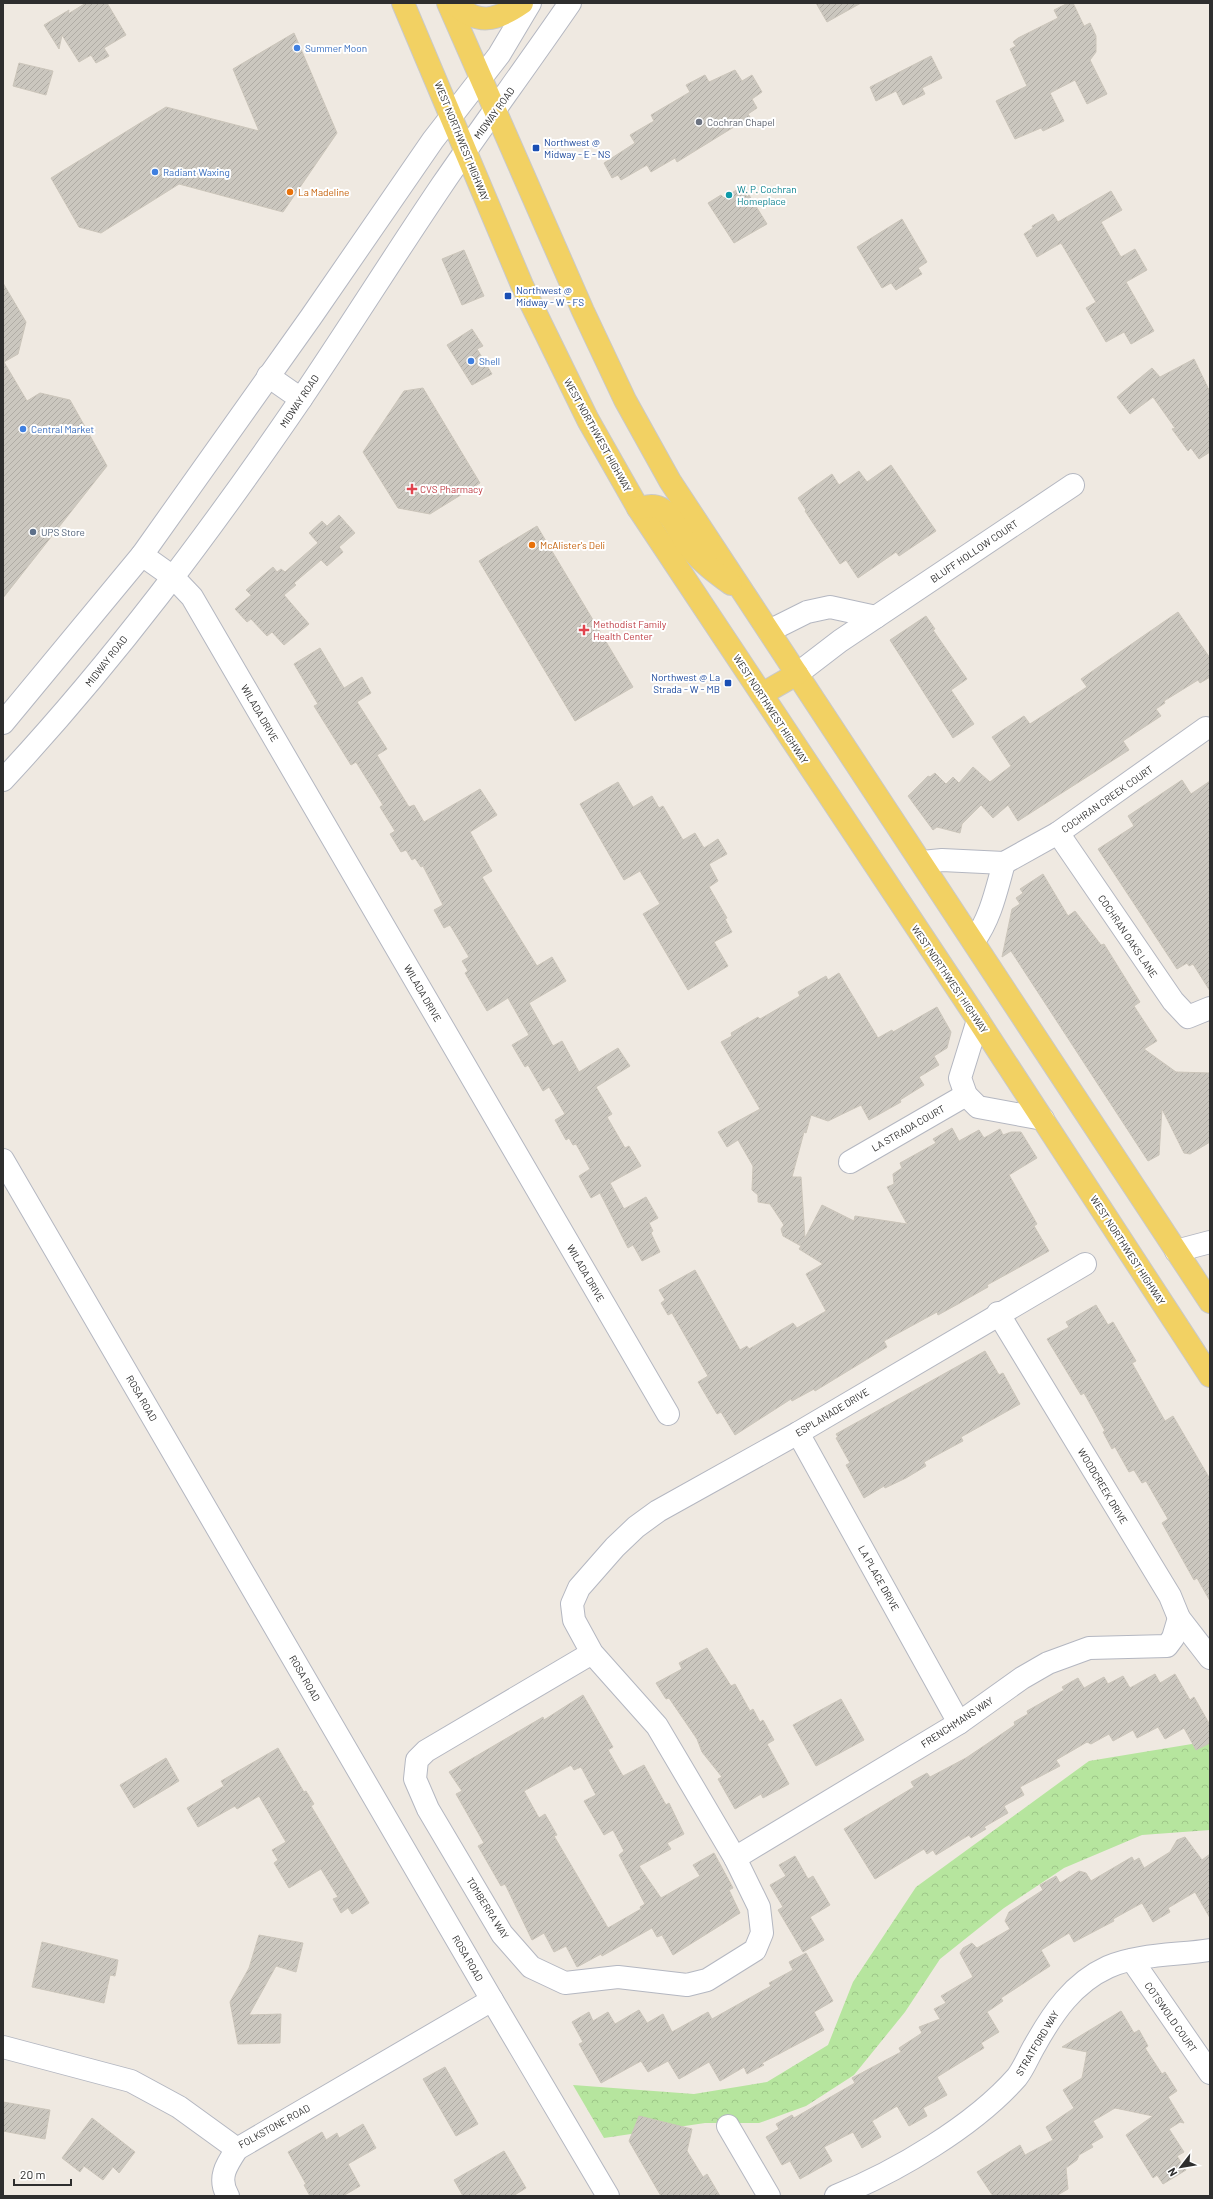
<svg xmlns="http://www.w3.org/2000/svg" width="1213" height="2199" viewBox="0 0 1213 2199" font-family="Barlow,sans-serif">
	<defs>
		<pattern id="forest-crowns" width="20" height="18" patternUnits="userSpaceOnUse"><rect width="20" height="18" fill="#b6e59e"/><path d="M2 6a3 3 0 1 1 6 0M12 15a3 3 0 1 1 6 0" fill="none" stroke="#9dc588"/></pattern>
		<pattern id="building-hatch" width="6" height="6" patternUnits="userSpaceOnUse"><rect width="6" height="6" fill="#cbc7bf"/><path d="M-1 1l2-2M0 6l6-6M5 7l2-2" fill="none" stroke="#afaba4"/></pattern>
	</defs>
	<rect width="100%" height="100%" fill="#efe9e1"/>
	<polygon fill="url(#forest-crowns)" points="1210,1741 1210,1830 1142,1835 1064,1868 1004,1908 940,1959 905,2012 854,2075 806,2106 759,2123 705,2123 604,2138 573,2085 694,2094 767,2082 828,2045 853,1982 916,1887 1089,1761"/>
	<g fill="url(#building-hatch)" stroke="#cbc5ba" fill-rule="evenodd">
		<polygon points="86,3 107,3 126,35 104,48 109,56 96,63 91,55 79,62 62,35 59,49 44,25 69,10 68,14"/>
		<polygon points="816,3 861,3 827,22"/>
		<polygon points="1068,3 1073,3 1084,26 1090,23 1096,36 1096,52 1090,60 1107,94 1087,104 1075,80 1050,93 1064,121 1043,131 1041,128 1015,139 996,101 1027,86 1010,49 1016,46 1013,42 1018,38 1058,18 1054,10"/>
		<polygon points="294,33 337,133 283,212 179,184 101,233 79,227 51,178 166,107 259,131 233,69"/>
		<polygon points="931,56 942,78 922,88 925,94 903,105 896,91 876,101 870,87"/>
		<polygon points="19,63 53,71 46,95 13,86"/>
		<polygon points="735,70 742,81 752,75 762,92 752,99 757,108 748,114 750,117 677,162 675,158 651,172 647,165 621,180 618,175 612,178 604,163 635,143 630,135 654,121 651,115 690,92 686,85 705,75 709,82"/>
		<polygon points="741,187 747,197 749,195 767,224 734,243 708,203 721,195 724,198"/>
		<polygon points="1111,191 1122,210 1101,222 1121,257 1135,249 1147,270 1126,282 1154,331 1131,344 1124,332 1106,342 1086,308 1096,302 1061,243 1037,257 1024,234 1033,228 1032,226 1053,214 1058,222"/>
		<polygon points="902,219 927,262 918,268 922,274 896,290 891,283 882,288 857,247"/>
		<polygon points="464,250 484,296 462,305 442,259"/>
		<polygon points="3,283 26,322 18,354 4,362 27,401 40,393 70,400 107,466 3,598"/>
		<polygon points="472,329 483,346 477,349 492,374 472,385 447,345"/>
		<polygon points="1194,359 1210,392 1210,452 1199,459 1191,448 1188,451 1172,429 1175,428 1153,397 1130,414 1117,397 1152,368 1160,377"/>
		<polygon points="423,388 480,483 430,514 398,508 363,452 404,391"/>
		<polygon points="891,465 936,531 899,556 896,552 858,578 846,560 840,564 805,511 806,510 798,498 832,474 839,485 859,471 867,482"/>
		<polygon points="339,515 355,533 339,547 343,552 327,566 321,560 294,583 296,585 284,595 309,624 284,645 272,632 267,636 251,619 247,622 235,609 251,595 246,590 273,567 277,572 281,569 285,572 318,543 309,533 322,521 327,526"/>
		<polygon points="537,526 633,687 575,721 479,561"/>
		<polygon points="1178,612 1210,658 1210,677 1200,683 1198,680 1164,701 1165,703 1156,709 1161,716 1123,741 1129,750 1018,821 1008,805 993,818 981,805 962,824 960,833 937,827 933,830 908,796 928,776 930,777 935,773 946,784 953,777 959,783 973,767 990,782 1011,766 992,737 1024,716 1030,724 1087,687 1081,679"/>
		<polygon points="926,616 935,629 933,630 967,679 951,690 974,724 953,738 890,640"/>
		<polygon points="320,648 344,688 362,677 371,693 357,702 387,749 377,755 409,807 414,805 424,822 480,789 497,815 470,832 492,871 482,877 537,966 552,957 566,981 529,1003 553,1046 562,1041 579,1072 618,1048 630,1066 596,1087 612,1114 607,1117 625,1148 629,1146 641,1166 610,1183 624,1209 646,1197 658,1218 649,1223 653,1231 651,1233 660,1252 642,1261 633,1245 628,1248 600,1193 591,1198 579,1176 590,1169 576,1144 573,1145 569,1138 566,1140 555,1120 565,1114 549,1087 543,1091 528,1065 525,1067 512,1045 529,1035 508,998 487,1011 465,973 468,971 462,961 469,957 450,925 444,928 434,910 443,905 423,866 421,867 415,858 412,860 406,850 401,852 390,834 395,831 380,807 383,805 356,762 351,765 314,706 318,704 294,664"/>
		<polygon points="1182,780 1191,794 1210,781 1210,991 1193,964 1189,966 1187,963 1177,969 1098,849 1134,826 1128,816"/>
		<polygon points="618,782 633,807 652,796 659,808 663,806 683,840 695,833 704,848 718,839 727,854 709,864 718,881 709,887 727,918 725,919 732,932 714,942 728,966 688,990 643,914 660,904 640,871 624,880 580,804"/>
		<polygon points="1043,874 1068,916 1075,911 1101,945 1104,944 1140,1002 1134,1006 1157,1041 1144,1049 1176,1072 1210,1073 1210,1142 1190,1154 1184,1153 1162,1109 1159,1155 1148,1161 1011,951 1002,957 1012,909 1020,904 1016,898 1023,893 1020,889"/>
		<polygon points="839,973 878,1038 892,1030 893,1032 937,1007 951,1032 947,1048 934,1056 939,1065 919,1077 924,1085 900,1100 901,1102 869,1120 861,1105 828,1121 811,1115 806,1133 804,1132 792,1177 801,1177 805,1238 822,1205 854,1221 855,1216 907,1224 887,1187 894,1184 893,1174 902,1168 900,1163 936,1143 933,1139 952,1128 959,1141 979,1130 984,1138 1000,1129 1003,1135 1011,1132 1021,1132 1037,1158 1009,1175 1037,1224 1034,1226 1049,1251 987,1285 988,1287 958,1304 938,1315 937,1312 884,1341 887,1347 815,1391 814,1389 792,1401 791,1399 735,1435 721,1412 717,1414 698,1382 708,1376 672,1313 668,1315 661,1303 665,1300 659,1290 695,1270 740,1350 747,1346 749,1349 793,1323 797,1328 826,1311 806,1274 823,1264 799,1249 801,1246 783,1236 781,1229 784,1225 770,1204 758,1202 758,1195 752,1190 753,1166 738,1140 727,1147 718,1132 760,1109 721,1042 732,1036 731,1033 758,1017 760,1019 800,996 798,992 826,976 828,980"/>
		<polygon points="1096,1305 1108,1325 1113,1322 1136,1361 1132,1363 1165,1421 1173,1416 1210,1479 1210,1601 1197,1578 1194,1580 1162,1523 1168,1519 1146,1481 1142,1483 1134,1470 1129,1472 1115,1447 1112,1449 1103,1432 1105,1431 1084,1393 1081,1395 1047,1339 1069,1327 1066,1322"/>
		<polygon points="985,1351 999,1375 1003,1373 1020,1404 961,1437 963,1441 924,1462 926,1466 906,1478 885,1488 884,1486 864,1498 846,1465 850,1463 836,1438 838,1437 836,1434"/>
		<polygon points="707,1648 731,1686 735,1684 750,1711 753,1709 760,1722 763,1720 774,1740 767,1744 789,1784 763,1798 761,1794 735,1809 718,1779 722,1777 702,1752 697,1739 669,1698 666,1699 656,1683 682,1669 679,1663"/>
		<polygon points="1155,1674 1160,1683 1175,1674 1190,1700 1194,1697 1210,1725 1210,1743 1196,1750 1184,1728 1165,1739 1158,1727 1137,1738 1133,1730 1113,1741 1109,1734 1091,1744 1087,1742 1056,1760 1060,1766 1020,1787 1024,1795 1004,1806 1008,1813 984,1827 986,1829 971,1838 969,1835 936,1855 933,1850 927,1854 924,1849 875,1879 844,1829 914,1787 911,1782 927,1773 930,1777 966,1758 1015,1725 1014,1722 1028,1714 1027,1711 1064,1690 1062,1687 1078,1678 1084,1688 1104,1677 1108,1684 1123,1676 1130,1688"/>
		<path d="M583,1695L613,1747L608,1750L623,1776L644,1765L666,1805L669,1803L684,1834L667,1843L671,1849L639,1866L661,1898L700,1876L693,1865L714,1853L733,1888L729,1890L740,1913L673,1955L662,1935L657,1937L652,1928L602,1956L601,1954L577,1967L566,1946L554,1952L544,1933L532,1940L505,1884L501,1886L478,1846L484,1843L456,1794L462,1791L449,1772L543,1717L544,1720ZM571,1765L574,1770L581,1767L596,1795L584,1801L604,1835L613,1830L624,1851L619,1855L645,1904L640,1907L641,1909L608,1928L554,1836L557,1835L545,1814L539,1818L524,1791Z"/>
		<polygon points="841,1699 864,1740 816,1766 793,1725"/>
		<polygon points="278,1748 304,1792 306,1791 314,1804 311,1806 369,1903 352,1914 348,1908 341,1913 333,1899 338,1897 321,1869 289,1888 274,1863 278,1860 272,1850 286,1842 259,1796 237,1809 235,1806 198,1827 187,1808 224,1786 221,1781"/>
		<polygon points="166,1758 179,1781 134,1808 120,1785"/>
		<polygon points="1185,1837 1202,1860 1210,1854 1210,1918 1195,1892 1168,1908 1170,1912 1153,1922 1142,1903 1113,1919 1114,1921 1074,1942 1069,1933 1041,1950 1050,1966 1001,1998 1003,2001 987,2012 999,2032 981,2043 984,2048 937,2077 947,2095 923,2108 927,2116 909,2126 897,2106 872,2121 881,2137 862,2148 853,2132 824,2147 832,2161 800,2179 790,2161 782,2165 766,2137 779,2129 776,2124 792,2115 794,2118 855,2083 852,2078 901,2052 899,2048 922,2033 919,2027 940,2019 934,2009 946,2003 941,1996 973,1977 960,1953 963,1948 972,1943 977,1948 1010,1929 1005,1921 1009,1912 1043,1890 1040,1885 1056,1876 1060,1883 1079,1871 1086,1873 1091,1881 1132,1857 1134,1861 1139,1858 1144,1868 1170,1852 1177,1840"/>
		<polygon points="795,1856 808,1879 813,1876 830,1905 810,1917 824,1940 803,1952 778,1910 783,1907 770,1885 786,1876 779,1865"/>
		<polygon points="259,1935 303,1943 296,1972 276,1966 249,2015 281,2014 280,2043 238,2044 230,2002 249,1968"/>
		<polygon points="42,1942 118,1960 115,1976 110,1975 104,2003 32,1987"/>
		<polygon points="806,1953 833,2001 814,2012 824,2030 762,2063 764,2065 747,2074 744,2067 720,2081 709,2062 679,2079 668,2061 648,2072 641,2061 601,2083 579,2044 583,2042 572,2022 589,2012 593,2021 608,2012 615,2024 639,2010 647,2023 663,2014 672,2032 708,2012 712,2019 771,1986 769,1983 793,1970 789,1962"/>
		<polygon points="1121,2011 1134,2033 1139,2030 1148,2046 1145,2048 1162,2074 1165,2072 1177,2091 1168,2097 1184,2123 1180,2122 1169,2129 1184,2152 1177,2156 1186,2170 1163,2184 1157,2175 1153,2178 1126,2135 1153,2116 1115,2108 1093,2121 1103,2137 1091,2144 1093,2147 1079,2155 1077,2160 1066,2168 1068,2189 1056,2196 993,2196 977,2172 1020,2145 1025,2155 1053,2140 1046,2127 1074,2108 1063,2090 1082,2078 1087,2052 1062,2047"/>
		<polygon points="445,2067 478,2124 456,2136 423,2079"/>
		<polygon points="3,2102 50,2110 45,2139 3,2131"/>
		<polygon points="639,2116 692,2129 687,2151 703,2177 707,2174 720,2196 661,2196 629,2141"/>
		<polygon points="92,2118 135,2152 119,2173 113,2167 103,2180 84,2166 80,2172 62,2158"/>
		<polygon points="363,2124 376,2148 348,2164 360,2186 343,2196 310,2196 304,2185 306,2184 288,2152 322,2132 326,2140 337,2133 339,2138"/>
		<polygon points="504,2151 526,2188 513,2196 463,2196 454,2180"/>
	</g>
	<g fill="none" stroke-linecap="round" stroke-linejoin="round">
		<g stroke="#b4b7c1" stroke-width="24">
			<g id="minor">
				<polyline points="173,577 192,597 668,1414"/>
				<polyline points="769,631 807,612 830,607 876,617"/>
				<polyline points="797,674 840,641 1073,485"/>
				<polyline points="1058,833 1173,1001 1188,1017 1210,1008"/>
				<polyline points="922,862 942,860 1004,863 1058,833 1206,728"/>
				<path d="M974,941C991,917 996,891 1004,863"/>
				<polyline points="978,1020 960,1078 966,1095 978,1107 1043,1119"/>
				<polyline points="3,1160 492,2000 608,2196"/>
				<polyline points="850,1162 966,1095"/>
				<polyline points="1176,1251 1210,1242"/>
				<polyline points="998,1313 1170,1596 1179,1618 1210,1658"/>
				<polyline points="798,1433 959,1723"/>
				<polyline points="592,1653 426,1751 417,1760 415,1779 428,1809 502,1934 531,1967 565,1983 618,1977 687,1985 707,1980 755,1950 762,1933 759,1907 735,1858 657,1726 592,1653 574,1620 572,1604 579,1588 615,1547 636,1527 658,1511 798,1433 1085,1264"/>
				<polyline points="735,1858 959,1723 1022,1678 1048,1663 1089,1648 1167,1646 1173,1638 1179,1618"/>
				<polyline points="1132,1960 1210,2073"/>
				<polyline points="3,2047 131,2081 179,2107 237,2149"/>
				<polyline points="728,2126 769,2196"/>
				<path d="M228,2196C217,2178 227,2164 237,2149L492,2000"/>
				<path d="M836,2196C896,2172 974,2126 1017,2077C1024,2068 1029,2055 1035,2045C1053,2013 1073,1983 1108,1967C1137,1954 1179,1955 1210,1950"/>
			</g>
		</g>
		<g stroke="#b4b7c1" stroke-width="24">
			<g id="secondary">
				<polyline points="268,376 301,399"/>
				<polyline points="142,555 173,577"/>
				<polyline points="3,723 142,555 311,317 433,140 499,55 530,3"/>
				<path d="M3,780C113,662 210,532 301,399C349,328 394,256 442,185C484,124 528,64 570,3"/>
			</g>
		</g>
		<g stroke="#c9c9c9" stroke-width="24">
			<g id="primary">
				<polyline points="403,3 522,285 588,420 638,508 978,1020 1210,1376"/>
				<polyline points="448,3 583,311 625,400 670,481 1210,1302"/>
				<path d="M454,3C478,26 496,21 522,3"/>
				<path d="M638,508C645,507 653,504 660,508C673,514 680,536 689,547C701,562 716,573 731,584"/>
				<polyline points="762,694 797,674"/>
			</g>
		</g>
		<use href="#minor" stroke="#fff" stroke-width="22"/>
		<use href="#secondary" stroke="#fff" stroke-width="22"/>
		<use href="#primary" stroke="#f2d163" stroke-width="22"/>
	</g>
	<g fill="#3f7fe0" stroke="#fff" stroke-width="1.5">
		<circle cx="297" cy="48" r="4"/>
		<circle cx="155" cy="172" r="4"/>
		<circle cx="471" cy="361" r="4"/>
		<circle cx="23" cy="429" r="4"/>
	</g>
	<circle fill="#6b7280" stroke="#fff" stroke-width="1.5" cx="699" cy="122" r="4"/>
	<g fill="#1a4fb4" stroke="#fff" stroke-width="1.5">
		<rect x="532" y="144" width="8" height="8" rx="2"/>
		<rect x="504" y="292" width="8" height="8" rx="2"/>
		<rect x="724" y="679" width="8" height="8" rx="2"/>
	</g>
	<g fill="#e8710a" stroke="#fff" stroke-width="1.5">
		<circle cx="290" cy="192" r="4"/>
		<circle cx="532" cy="545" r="4"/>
	</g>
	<circle fill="#0f9aa8" stroke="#fff" stroke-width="1.5" cx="729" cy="195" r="4"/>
	<g fill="#e0444e" stroke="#fff" stroke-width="1.5">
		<path d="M410 483h4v4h4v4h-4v4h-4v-4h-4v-4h4z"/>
		<path d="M582 624h4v4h4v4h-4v4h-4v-4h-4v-4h4z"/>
	</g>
	<circle fill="#5c6f8a" stroke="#fff" stroke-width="1.5" cx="33" cy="532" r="4"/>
	<g text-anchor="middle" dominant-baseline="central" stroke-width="4" stroke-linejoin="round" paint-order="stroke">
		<g font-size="10" fill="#366cbe" stroke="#fff" text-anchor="start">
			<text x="305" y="48">Summer Moon</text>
			<text x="163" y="172">Radiant Waxing</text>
			<text x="479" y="361">Shell</text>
			<text x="31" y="429">Central Market</text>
		</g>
		<g font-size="10" fill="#2e2e2e" stroke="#fff">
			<text transform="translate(494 113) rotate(-54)">MIDWAY ROAD</text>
			<text transform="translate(462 141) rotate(68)">WEST NORTHWEST HIGHWAY</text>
			<text transform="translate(299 401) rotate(-56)">MIDWAY ROAD</text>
			<text transform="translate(598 435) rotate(61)">WEST NORTHWEST HIGHWAY</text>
			<text transform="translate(974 551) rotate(-34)">BLUFF HOLLOW COURT</text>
			<text transform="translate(106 661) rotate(-52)">MIDWAY ROAD</text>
			<text transform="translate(771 709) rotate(57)">WEST NORTHWEST HIGHWAY</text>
			<text transform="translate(260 713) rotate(60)">WILADA DRIVE</text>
			<text transform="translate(1107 799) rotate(-35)">COCHRAN CREEK COURT</text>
			<text transform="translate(1128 936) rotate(56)">COCHRAN OAKS LANE</text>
			<text transform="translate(950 979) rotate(56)">WEST NORTHWEST HIGHWAY</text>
			<text transform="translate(423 993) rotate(60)">WILADA DRIVE</text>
			<text transform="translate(908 1128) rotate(-30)">LA STRADA COURT</text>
			<text transform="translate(1128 1250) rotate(57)">WEST NORTHWEST HIGHWAY</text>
			<text transform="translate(586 1273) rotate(60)">WILADA DRIVE</text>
			<text transform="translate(142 1398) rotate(60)">ROSA ROAD</text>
			<text transform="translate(832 1412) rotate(-31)">ESPLANADE DRIVE</text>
			<text transform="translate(1103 1486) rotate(59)">WOODCREEK DRIVE</text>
			<text transform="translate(879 1578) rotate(61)">LA PLACE DRIVE</text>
			<text transform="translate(305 1678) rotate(60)">ROSA ROAD</text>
			<text transform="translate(957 1722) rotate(-33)">FRENCHMANS WAY</text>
			<text transform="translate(488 1908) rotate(58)">TOMBERRA WAY</text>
			<text transform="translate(468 1958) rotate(60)">ROSA ROAD</text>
			<text transform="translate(1171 2017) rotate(55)">COTSWOLD COURT</text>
			<text transform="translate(1037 2043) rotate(-59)">STRATFORD WAY</text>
			<text transform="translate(274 2126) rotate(-29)">FOLKSTONE ROAD</text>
		</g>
		<g font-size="10" fill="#5b616d" stroke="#fff" text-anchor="start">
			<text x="707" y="122">Cochran Chapel</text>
		</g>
		<g font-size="10" fill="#164399" stroke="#fff" text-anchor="start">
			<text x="544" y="142">Northwest @<tspan x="544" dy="12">Midway - E - NS</tspan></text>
			<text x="516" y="290">Northwest @<tspan x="516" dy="12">Midway - W - FS</tspan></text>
			<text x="720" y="677" text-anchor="end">Northwest @ La<tspan x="720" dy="12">Strada - W - MB</tspan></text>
		</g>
		<g font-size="10" fill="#0d838f" stroke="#fff" text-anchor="start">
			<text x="737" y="189">W. P. Cochran<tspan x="737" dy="12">Homeplace</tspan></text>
		</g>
		<g font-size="10" fill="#c56008" stroke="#fff" text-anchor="start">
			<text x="298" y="192">La Madeline</text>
			<text x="540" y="545">McAlister's Deli</text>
		</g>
		<g font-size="10" fill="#be3a42" stroke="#fff" text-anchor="start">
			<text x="420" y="489">CVS Pharmacy</text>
			<text x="593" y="624">Methodist Family<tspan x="593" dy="12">Health Center</tspan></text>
		</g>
		<g font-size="10" fill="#4e5e75" stroke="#fff" text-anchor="start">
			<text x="41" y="532">UPS Store</text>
		</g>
	</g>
	<rect width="1213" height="2199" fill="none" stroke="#2e2e2e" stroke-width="8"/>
	<g transform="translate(1181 2167) rotate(239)" stroke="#ffffff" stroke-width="3" paint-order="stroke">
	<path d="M0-3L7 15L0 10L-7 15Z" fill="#2e2e2e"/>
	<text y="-6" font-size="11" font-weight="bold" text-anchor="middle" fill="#2e2e2e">N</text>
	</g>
	<path d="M14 2179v6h57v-6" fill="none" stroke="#2e2e2e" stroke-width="2"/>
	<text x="20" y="2179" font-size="12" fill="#2e2e2e" stroke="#ffffff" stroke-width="3" paint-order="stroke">20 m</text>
</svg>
